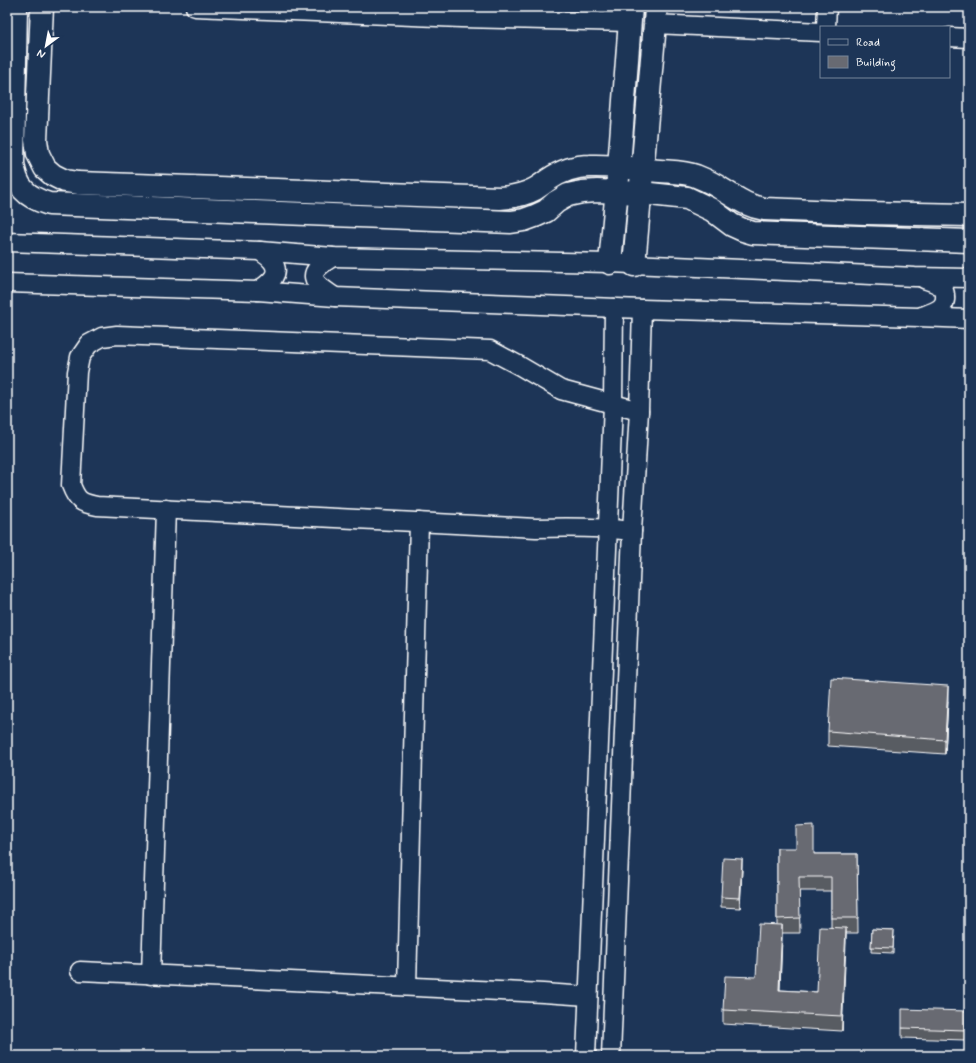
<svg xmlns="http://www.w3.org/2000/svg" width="976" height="1063" viewBox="0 0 976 1063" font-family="Mynerve,sans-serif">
	<rect width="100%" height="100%" fill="#1d3557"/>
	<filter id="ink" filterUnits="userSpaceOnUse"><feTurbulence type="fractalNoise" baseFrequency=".025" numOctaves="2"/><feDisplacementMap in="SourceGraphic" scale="8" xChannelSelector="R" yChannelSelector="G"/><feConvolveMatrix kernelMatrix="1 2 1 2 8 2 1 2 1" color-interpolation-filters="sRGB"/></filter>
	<g filter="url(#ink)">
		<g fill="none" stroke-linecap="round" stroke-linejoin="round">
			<g stroke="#fff" stroke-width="21">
				<g id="street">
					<polyline points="195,7 461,18 630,22"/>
					<polyline points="655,24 821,32"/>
					<polyline points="826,27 827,7"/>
					<polyline points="949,37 969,38"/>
					<polyline points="7,242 260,251 333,257 610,263 915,277 969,278"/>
					<path d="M333,257C304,274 311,281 335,297"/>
					<polyline points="7,283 258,291 335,297 642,309 919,317 969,319"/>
					<path d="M258,291C267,284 283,275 272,261C269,257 264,254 260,251"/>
					<path d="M922,316C933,312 947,309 945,295C945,292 943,289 941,287C937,283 929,281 924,279"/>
					<path d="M632,531C600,527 568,527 536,528L97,506C81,503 77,501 71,485L77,372L80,357L89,344L102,337L117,335L490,350L520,366L561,390L639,411"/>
					<polyline points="80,971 543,993 588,996"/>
					<polyline points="151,975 166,509"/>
					<polyline points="407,986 419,522"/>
					<polyline points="586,1056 613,404 614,308"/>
					<polyline points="611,1056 632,531 639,411 642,309"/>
				</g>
			</g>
			<g stroke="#fff" stroke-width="25">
				<g id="secondary">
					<path d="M16,7L13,163C16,187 26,197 49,204L511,222L524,220L535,216L546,211L556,202L568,195L582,192L597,191L641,193L687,198L712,210L732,225L743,230L753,233L969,241"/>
					<path d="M42,7L36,140L38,154L45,168L53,175L65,181L78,183L500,198C513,197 524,195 535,189C540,186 544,183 548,180C561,171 575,166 590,166C613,165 637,169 660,171C672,172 685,172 696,176C706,180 715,184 723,190C738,199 747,206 764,209L865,213L969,215"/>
					<polyline points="610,263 619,167 631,7"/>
					<polyline points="634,265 655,24 656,7"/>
				</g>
			</g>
			<use href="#street" stroke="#1d3557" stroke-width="18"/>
			<use href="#secondary" stroke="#1d3557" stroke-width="22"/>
		</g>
		<g fill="#595b62" stroke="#fff" fill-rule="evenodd">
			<polygon points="948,701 945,754 828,746 828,731"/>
			<path d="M777,848L814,854H857L858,933H846L842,1031L723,1024V1010L756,977L777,924ZM799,891H831V927L817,992L780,990L782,933H800Z"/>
			<polygon points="742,869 740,908 721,907 721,897"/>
			<polygon points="872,929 894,930 893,953 871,952"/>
			<polygon points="966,1021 965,1040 902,1038 902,1028"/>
		</g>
		<g fill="#494a50" stroke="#fff">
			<polygon points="948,686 948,701 945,754 945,740"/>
			<polygon points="742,859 742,869 740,908 740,898"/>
			<polygon points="782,925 782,939 779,1004 779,990"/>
			<polygon points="846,928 846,943 842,1031 842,1016"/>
		</g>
		<g fill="#686a72" stroke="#fff">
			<polygon points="831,678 948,686 945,740 828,731"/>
			<polygon points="814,825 814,854 857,854 858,918 831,918 831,877 799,877 800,918 777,919 777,848 796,848 796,826"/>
			<polygon points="723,858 742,859 740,898 721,897"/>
			<polygon points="759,924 782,925 779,990 817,992 820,927 846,928 842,1016 723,1010 725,976 756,977"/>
			<polygon points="872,929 894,930 893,948 871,947"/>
			<polygon points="902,1009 966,1011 965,1030 902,1028"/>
		</g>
	</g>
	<rect width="976" height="1063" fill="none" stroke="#1d3557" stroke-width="24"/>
	<rect x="12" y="12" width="952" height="1039" fill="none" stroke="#fff" stroke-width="1.5" filter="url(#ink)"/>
	<rect x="820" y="26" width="130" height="52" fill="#1d3557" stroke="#77869a"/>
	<rect x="828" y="39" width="20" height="6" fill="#1d3557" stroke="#77869a"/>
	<text x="856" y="46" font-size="12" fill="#ffffff">Road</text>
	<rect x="828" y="56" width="20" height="12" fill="#686a72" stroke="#77869a"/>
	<text x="856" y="66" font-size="12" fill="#ffffff">Building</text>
	<g transform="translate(46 46) rotate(212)" stroke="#1d3557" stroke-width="3" paint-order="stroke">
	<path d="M0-3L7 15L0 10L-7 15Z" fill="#ffffff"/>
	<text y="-6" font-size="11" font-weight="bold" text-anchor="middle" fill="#ffffff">N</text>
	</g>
</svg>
